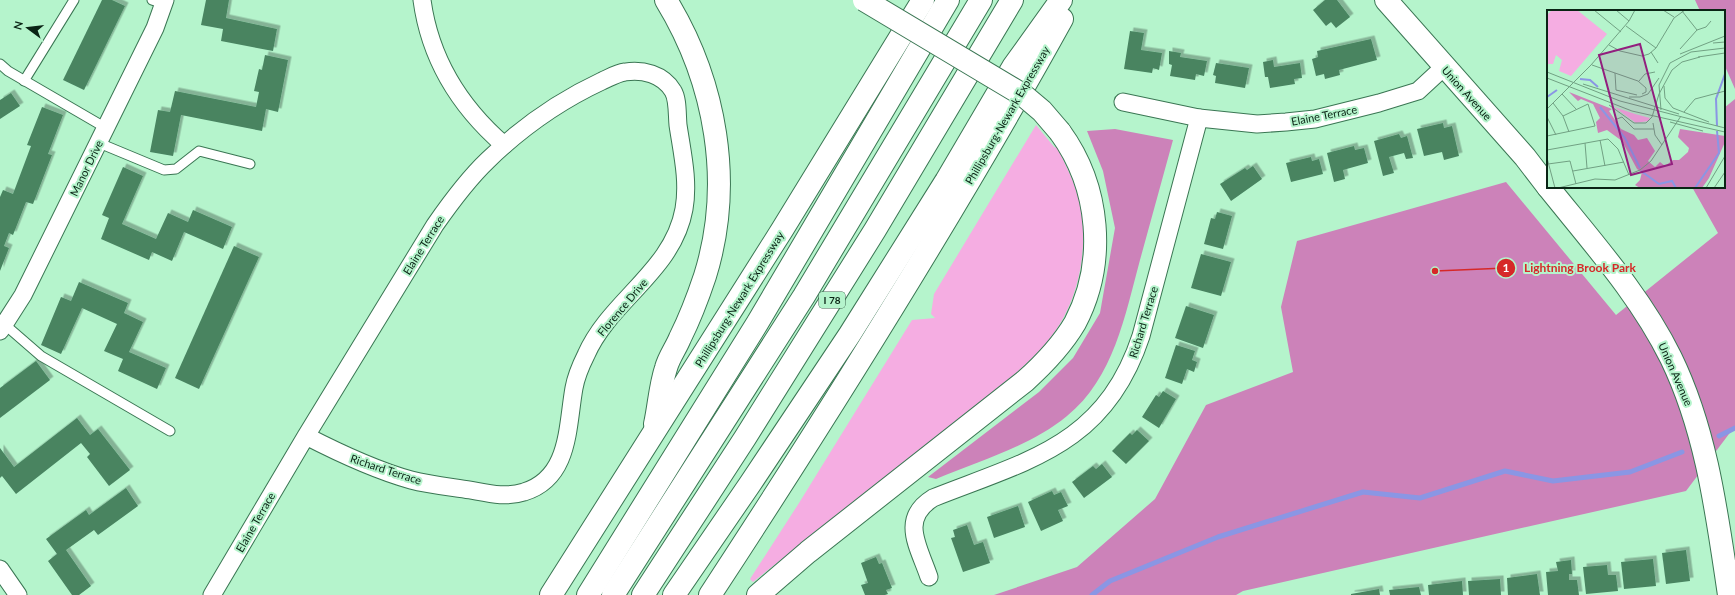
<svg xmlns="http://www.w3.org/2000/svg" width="1735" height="595" viewBox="0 0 1735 595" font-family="Lato,sans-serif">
	<defs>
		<filter id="shadow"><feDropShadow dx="3.5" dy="-3.5" stdDeviation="0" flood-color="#0004"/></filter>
	</defs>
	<rect width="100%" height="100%" fill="#b5f4cc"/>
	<path fill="#f5ade2" d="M1036,125L1055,148L1056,145C1063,160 1071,174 1076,190C1091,236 1082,294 1054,333C1043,349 1029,361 1014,375L753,582L750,579L799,503L912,320L935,318L931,314L934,294Z"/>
	<g fill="#cc82b9">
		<polygon points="1695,0 1735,0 1735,89 1724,64 1724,11 1700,11"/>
		<polygon points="1735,99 1735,426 1686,491 1243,591 1236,595 994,595 1077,567 1155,499 1206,405 1293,372 1281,307 1297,241 1506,182 1616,315 1718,233 1692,187 1724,187 1724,108"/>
		<path d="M1115,129L1173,140C1162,180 1151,220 1140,260C1125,315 1114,378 1067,416C1029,447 981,460 936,479L928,477L1039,392L1073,358L1100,313L1115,228L1103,171L1087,131Z"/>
	</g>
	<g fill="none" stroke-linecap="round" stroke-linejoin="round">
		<g stroke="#8a96e4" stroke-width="5">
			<polyline points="1719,436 1735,428"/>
			<polyline points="1092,595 1110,581 1218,537 1363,492 1420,498 1505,471 1553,481 1630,472 1682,452"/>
		</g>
	</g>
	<g fill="#488461" filter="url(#shadow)">
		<polygon points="102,0 112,0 125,6 84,90 63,80"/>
		<polygon points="206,0 229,0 226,18 277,29 273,51 221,41 223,29 201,25"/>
		<polygon points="1325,0 1337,0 1350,17 1336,28 1331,22 1326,26 1313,10"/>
		<polygon points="1130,31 1144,33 1141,50 1162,53 1159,70 1153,68 1152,73 1124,69"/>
		<polygon points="1371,39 1377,60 1339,70 1340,75 1325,79 1324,74 1316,76 1312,59 1318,57 1317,51"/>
		<polygon points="1169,51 1181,53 1180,57 1207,61 1204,76 1196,74 1195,80 1170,76 1172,65 1169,64"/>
		<polygon points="265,55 288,60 278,112 266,109 262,131 181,115 173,156 150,152 158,110 170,112 175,91 256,107 259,92 254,91 259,69 262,70"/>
		<polygon points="1273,60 1274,67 1300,63 1302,78 1294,79 1295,84 1270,88 1268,77 1265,77 1263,62"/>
		<polygon points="1216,63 1249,68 1245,88 1215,83 1216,76 1213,75"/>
		<polygon points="11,93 20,106 0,119 0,100"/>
		<polygon points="42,107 63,115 48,154 52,155 33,204 26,202 13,235 9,233 4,246 9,248 0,271 0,197 3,190 13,194 31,146 27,145"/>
		<polygon points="1443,123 1444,128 1452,126 1459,156 1444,160 1442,152 1424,156 1417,129"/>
		<polygon points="1399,134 1401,138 1407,136 1413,158 1406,159 1404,153 1389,157 1394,173 1383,176 1374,141"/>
		<polygon points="1354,146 1355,150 1364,148 1368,163 1343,170 1345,179 1334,182 1327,153"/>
		<polygon points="1311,157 1312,161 1319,159 1323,174 1291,182 1286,163"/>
		<polygon points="1253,166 1262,179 1231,201 1220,184 1245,168 1247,170"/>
		<polygon points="123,167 143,176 122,224 156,239 168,213 188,222 193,210 232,227 223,249 184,232 172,261 152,252 149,260 101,239 109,218 102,215"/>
		<polygon points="1217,212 1232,216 1223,249 1204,244 1211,218 1215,219"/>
		<polygon points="234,246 259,257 199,389 175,378"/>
		<polygon points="1201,254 1231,262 1221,296 1191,288"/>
		<polygon points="79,282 128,303 124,313 143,322 129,352 166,368 157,389 118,371 123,359 104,351 117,324 82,308 61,354 41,345 61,297 71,301"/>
		<polygon points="1186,306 1214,315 1203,348 1175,338"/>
		<polygon points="1176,345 1195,351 1192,360 1197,362 1194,372 1187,369 1182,384 1165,378"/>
		<polygon points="36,361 50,380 0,418 0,388"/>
		<polygon points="1163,391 1176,399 1159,428 1142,417 1156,395 1159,397"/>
		<polygon points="77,418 90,435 98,429 130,470 109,486 87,457 90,454 81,443 16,494 2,476 0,478 0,448 14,467"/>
		<polygon points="1137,430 1149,441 1126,464 1112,451 1130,433 1132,435"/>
		<polygon points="1102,464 1112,477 1084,498 1072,482 1093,466 1096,469"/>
		<polygon points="126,488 138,506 98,535 94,530 66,550 91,586 79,595 72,595 48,561 57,554 46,539 86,510 89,515"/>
		<polygon points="1052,491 1054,495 1061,492 1068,506 1058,510 1063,521 1041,531 1028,502"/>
		<polygon points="1018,506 1025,527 994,538 987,517"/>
		<polygon points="967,525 974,545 983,542 990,563 963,572 951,538 955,537 953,530"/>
		<polygon points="1686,550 1690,581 1666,584 1662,553"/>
		<polygon points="876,557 879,564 882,563 892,588 886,590 888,594 885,595 865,595 861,585 868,583 861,563"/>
		<polygon points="1653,559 1656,586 1624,589 1621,562"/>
		<polygon points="1571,560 1572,574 1569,574 1569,580 1577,580 1579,595 1548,595 1546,572 1558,571 1556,562"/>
		<polygon points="1607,565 1608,575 1616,575 1618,591 1586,594 1583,567"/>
		<polygon points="1537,574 1540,595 1508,595 1507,578"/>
		<polygon points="1500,579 1501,595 1469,595 1468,581"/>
		<polygon points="1462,581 1463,595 1429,595 1428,585"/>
		<polygon points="1419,587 1421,595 1390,595 1389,590"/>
		<polygon points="1379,589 1380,595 1351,595 1351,594"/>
	</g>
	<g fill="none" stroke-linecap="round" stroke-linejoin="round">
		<g stroke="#3a7653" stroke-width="11">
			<g id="service">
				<polyline points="152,0 164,4"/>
				<polyline points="0,64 8,71 106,128"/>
				<polyline points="24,81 74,0"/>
				<polyline points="99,143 164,170 176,169 199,151 250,164"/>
				<polyline points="3,323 41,356 170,431"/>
			</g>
		</g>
		<g stroke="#3a7653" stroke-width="19">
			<g id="minor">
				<path d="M422,0C430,59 459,106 504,145"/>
				<polyline points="1123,102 1199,118 1257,124 1286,122 1315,119 1379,103 1418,91 1444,67"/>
				<polyline points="0,331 23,295 155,28 165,0"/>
				<polyline points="0,569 18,595"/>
				<path d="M929,577C919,547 899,519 933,498C1029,460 1105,445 1141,336L1199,118"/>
				<path d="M212,595L306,436L435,225C451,202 468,179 488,160C522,127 559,101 602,81C609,78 617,73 625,72C642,69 663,74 673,91C678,99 677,115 678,125C682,152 689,181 684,209C673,271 610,300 586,355C581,365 576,377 574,388C567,427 570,478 524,492C506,498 487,493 470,490C451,487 430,485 411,480C375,470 339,453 306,436"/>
			</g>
		</g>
		<g stroke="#3a7653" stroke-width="24">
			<g id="tertiary">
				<polyline points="1386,0 1525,157 1548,187"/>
				<path d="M1548,187C1592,242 1640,295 1671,358C1707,432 1717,515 1729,595"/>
			</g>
		</g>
		<g stroke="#3a7653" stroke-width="24">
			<g id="motorway">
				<path d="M655,424C659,406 660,386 666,368C669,357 676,348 680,338C690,318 698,297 705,276C734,183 716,82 666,0"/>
				<polyline points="551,595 782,230 923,0"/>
				<polyline points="588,595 758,322 948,0"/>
				<polyline points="613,595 804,296 981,0"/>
				<polyline points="643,595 745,438 875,230 1012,0"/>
				<polyline points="674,595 750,484 850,334 946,181 1013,67 1061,0"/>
				<path d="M710,595C833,407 953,216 1062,19"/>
				<path d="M758,595L808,552L1025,381C1045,363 1062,345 1075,323C1107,262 1100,187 1060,132"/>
			</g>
		</g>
		<use href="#service" stroke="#fff" stroke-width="9"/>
		<use href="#minor" stroke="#fff" stroke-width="17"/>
		<use href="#tertiary" stroke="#fff" stroke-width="22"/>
		<use href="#motorway" stroke="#fff" stroke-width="22"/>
		<g stroke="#3a7653" stroke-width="24" stroke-linecap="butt">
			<polyline id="motorway-bridge" points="864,0 1023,95 1042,111 1060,132"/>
		</g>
		<use href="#motorway-bridge" stroke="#fff" stroke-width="22"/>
	</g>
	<g text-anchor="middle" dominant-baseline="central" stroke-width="4" stroke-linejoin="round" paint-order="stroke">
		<rect fill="#b5f4cc" stroke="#3d624c" stroke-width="1" x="819" y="292" width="26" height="16" rx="3"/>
		<g font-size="10" font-weight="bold" fill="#0a2415">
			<text x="832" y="300">I 78</text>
		</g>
		<g font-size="11" fill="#0a2415" stroke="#b5f4cc">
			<text transform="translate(1467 93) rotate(48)">Union Avenue</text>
			<text transform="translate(1007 115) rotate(-60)">Phillipsburg-Newark Expressway</text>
			<text transform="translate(1324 115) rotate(-11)">Elaine Terrace</text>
			<text transform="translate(86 168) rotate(-64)">Manor Drive</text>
			<text transform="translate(423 245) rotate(-58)">Elaine Terrace</text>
			<text transform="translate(739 299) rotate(-58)">Phillipsburg-Newark Expressway</text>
			<text transform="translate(622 307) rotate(-50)">Florence Drive</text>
			<text transform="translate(1143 322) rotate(-73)">Richard Terrace</text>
			<text transform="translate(1676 374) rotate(66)">Union Avenue</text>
			<text transform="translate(386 469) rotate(18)">Richard Terrace</text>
			<text transform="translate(255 522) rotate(-60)">Elaine Terrace</text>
		</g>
	</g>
	<g transform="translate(1547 10)">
		<rect width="178" height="178" fill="#b5f4cc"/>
		<path d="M5,0H30L60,24L24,66L12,61L15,50L9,45L6,54H0V5ZM67,97L88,104L103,108L101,111L89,113Z" fill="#f5ade2"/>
		<path d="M22,82L65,99L62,101L74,119L87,125L91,130L100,128L108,141L101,151L108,157L113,152L118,156L126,150H132L141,142L142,138L131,127L133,119L178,126V132L162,168L155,178H93L88,175L93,170L95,162L90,159L75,131L60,120L51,123L49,112L53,108L46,94L34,89L31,91Z" fill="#cc82b9"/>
		<path fill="none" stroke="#8a96e4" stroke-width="2" d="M33,69L43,70L51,77M0,87L10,80M53,97L78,128L93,158M170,116L169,89L178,64M94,161L112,174L125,171L129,178M148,178L172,143L170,121"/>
		<path fill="none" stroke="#71a183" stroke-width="1" d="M47,0L74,22M69,0L82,11M116,0L127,7M135,1L150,20M79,16L109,38M150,20L159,17L164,11M166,33L178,32M62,35L73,41L95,46L102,44L109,38L127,8L138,0M133,39L150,20M104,42L111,53M133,44L178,26M151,47L178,43M45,55L91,71L99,78V82L95,84M0,62L73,91L178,118M68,63L69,80L90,85M0,68L85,101L178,122M92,71L98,64L108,62M36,74L132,104M117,76L118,88L126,98L162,112M15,84L29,99M82,87H93L101,84L112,68M6,93L16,106L22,122M62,95L87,113H99L105,107L112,84L125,60L135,52L153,47M0,99L44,55L82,11L88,0M114,100L112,75L123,53L144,42L178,38M137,102L148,89L178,81M0,107L9,125M70,109L75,107L87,119H107M123,112L156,121M106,113L108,125L115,135M0,126L48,116L41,94L16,106M53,130L58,156M38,133L40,158M0,140L61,129L71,139L82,165M0,148L8,178M1,154L23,151L29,174M26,161L77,152M11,178L48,169L68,170L93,160L104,151L134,106M159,178L178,146M167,178L178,162"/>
		<path fill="#921f7e" fill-opacity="0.15" stroke="#921f7e" stroke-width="2" d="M93,34L125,154L84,165L52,45Z"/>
		<rect width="178" height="178" fill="none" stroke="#0a2415" stroke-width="2"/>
	</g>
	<path fill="none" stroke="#d62828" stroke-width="1.5" d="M1435 271L1506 268"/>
	<g fill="#d62828" stroke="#b5f4cc" stroke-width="1.5">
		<circle cx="1435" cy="271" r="4"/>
		<circle cx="1506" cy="268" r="10"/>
	</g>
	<g font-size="12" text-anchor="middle" font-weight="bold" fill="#fff">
		<text x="1506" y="272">1</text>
	</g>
	<g font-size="12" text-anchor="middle" font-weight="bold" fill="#d62828" stroke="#b5f4cc" stroke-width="4" stroke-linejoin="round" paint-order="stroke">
		<text x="1580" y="272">Lightning Brook Park</text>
	</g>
	<g transform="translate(28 28) rotate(285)" stroke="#b5f4cc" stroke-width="3" paint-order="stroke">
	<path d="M0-3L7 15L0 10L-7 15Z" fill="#0a2415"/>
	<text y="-6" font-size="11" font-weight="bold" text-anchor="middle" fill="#0a2415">N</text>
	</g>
</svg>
